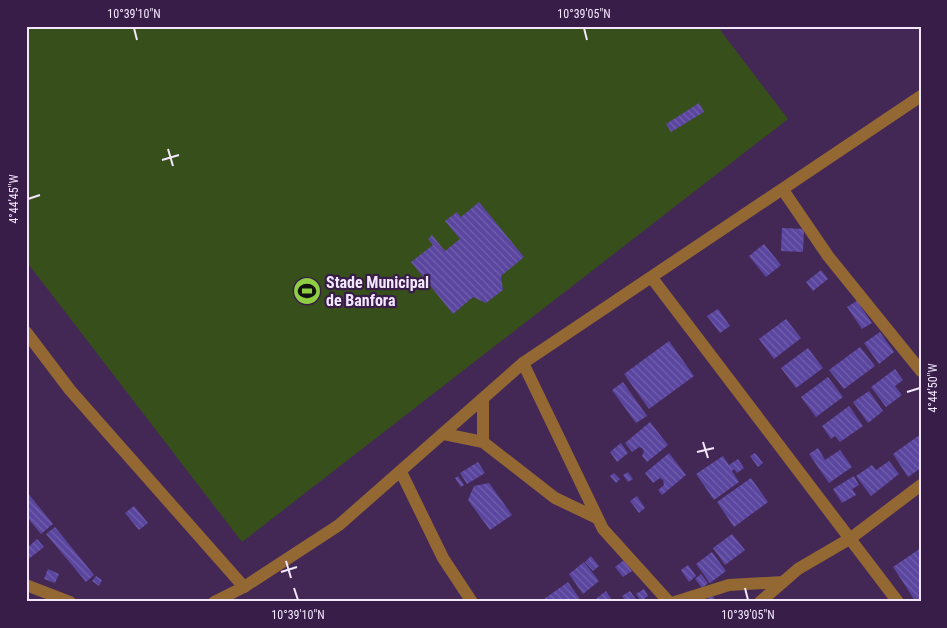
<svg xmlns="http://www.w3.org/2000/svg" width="947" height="628" viewBox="0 0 947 628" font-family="'Roboto Condensed',sans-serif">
	<defs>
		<pattern id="building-back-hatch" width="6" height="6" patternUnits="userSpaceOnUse" patternTransform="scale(1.25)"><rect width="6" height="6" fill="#5a459f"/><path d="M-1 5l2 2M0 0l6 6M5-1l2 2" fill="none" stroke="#7260ad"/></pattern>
	</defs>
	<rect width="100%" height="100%" fill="#432855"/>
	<polygon fill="#374f1a" points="26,26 717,26 788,119 242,542 26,261"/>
	<g fill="url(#building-back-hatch)">
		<polygon points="699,103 704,112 671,132 666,124"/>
		<polygon points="479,202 524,257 501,276 503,290 486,303 473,297 453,314 411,262 433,245 428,239 432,235 445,251 460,239 445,221 457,212 461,217"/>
		<polygon points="782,228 804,229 803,252 781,251"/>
		<polygon points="764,244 781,265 766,277 749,256"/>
		<polygon points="821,270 828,279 813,291 806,282"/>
		<polygon points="857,301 872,323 862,329 847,307"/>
		<polygon points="718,309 730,326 720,333 707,316"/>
		<polygon points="786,319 801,338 774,359 759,339"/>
		<polygon points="880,332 894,352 879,364 864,343"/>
		<polygon points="669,341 694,376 649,409 624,374"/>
		<polygon points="860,347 875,366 844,389 829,370"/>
		<polygon points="808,348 823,368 796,388 781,368"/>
		<polygon points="895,369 903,380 895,386 902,395 886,407 871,387"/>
		<polygon points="828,377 843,397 816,417 801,397"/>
		<polygon points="623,382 647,416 636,423 612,390"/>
		<polygon points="869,391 883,411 868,423 853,402"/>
		<polygon points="849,406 863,426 840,442 835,436 831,439 822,426"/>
		<polygon points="650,422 668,445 647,462 642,456 644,451 642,448 639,447 632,452 625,443"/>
		<polygon points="921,434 921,468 908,477 893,454"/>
		<polygon points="621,443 628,453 617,462 610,452"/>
		<polygon points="818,448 825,460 840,450 852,467 829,483 809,454"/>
		<polygon points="669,453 686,475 662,495 658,490 664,485 663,480 660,478 653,483 645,473"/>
		<polygon points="755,453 763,463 758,467 750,456"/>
		<polygon points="723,456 729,465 738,459 744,468 737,473 734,469 732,471 739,482 714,500 696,474"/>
		<polygon points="889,461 899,474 871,496 856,476 872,465 876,470"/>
		<polygon points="478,462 485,473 467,484 460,473"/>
		<polygon points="628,472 633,479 628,482 623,475"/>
		<polygon points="614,473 620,479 616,483 610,476"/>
		<polygon points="458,476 464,485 461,487 455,478"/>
		<polygon points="854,476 859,485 852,489 856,495 842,503 833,489"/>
		<polygon points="751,478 768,502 734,527 717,502"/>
		<polygon points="489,483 512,515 490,530 468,500 474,486"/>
		<polygon points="26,491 53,524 41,534 26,516"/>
		<polygon points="637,496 645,508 639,513 630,501"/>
		<polygon points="134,506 148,523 139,530 125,513"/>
		<polygon points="55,527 94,575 86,582 46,534"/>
		<polygon points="732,534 745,550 725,565 713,548"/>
		<polygon points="37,539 44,547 26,561 26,549"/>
		<polygon points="921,548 921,602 916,602 893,567"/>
		<polygon points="712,552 726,571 710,583 696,564"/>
		<polygon points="591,556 599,566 593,571 585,562"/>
		<polygon points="624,560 632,571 623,577 615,567"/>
		<polygon points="584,562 599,581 583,594 569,574"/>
		<polygon points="688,565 696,576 689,582 681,570"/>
		<polygon points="48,569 59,574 55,583 44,579"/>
		<polygon points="701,574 708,583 702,588 695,579"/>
		<polygon points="96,576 102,580 99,586 92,581"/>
		<polygon points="568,582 582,602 546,602 544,599"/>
		<polygon points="644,589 648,596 641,601 636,594"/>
		<polygon points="606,591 613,602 592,602"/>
		<polygon points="630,591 638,602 626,602 622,596"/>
		<polygon points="712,595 717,602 703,602"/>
	</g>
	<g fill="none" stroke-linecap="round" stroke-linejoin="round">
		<g stroke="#946832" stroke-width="12">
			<polyline points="783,190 828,256 921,371"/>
			<polyline points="652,278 898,602"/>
			<polyline points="26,332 70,390 244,587"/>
			<polyline points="523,363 603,529 669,602"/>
			<polyline points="444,434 483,442 555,498 597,518"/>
			<polyline points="483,442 483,399"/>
			<polyline points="401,472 443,558 472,602"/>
			<polyline points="26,585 70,602"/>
			<polyline points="214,602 244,587 339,525 523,363 921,96"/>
			<polyline points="675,602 729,585 783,582"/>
			<polyline points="760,602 798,569 851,538 921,485"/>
		</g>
	</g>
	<path fill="none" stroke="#f3e7fd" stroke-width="2" d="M134,28L137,40M584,28L587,40M168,149L173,166M162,160L179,155M28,199L40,195M907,392L920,388M703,442L708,458M697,452L714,448M286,561L291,578M281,572L297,567M294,588L298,600M745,588L748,600"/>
	<defs>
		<g id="stadium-disc" transform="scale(1.4375)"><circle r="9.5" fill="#8fcd42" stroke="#381d49"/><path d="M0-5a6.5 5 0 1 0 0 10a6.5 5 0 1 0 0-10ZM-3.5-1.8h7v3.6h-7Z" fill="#111"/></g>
	</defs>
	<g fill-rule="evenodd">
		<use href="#stadium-disc" x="307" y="291"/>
	</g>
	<g text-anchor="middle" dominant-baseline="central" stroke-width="4.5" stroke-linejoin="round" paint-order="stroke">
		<g font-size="16" font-weight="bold" fill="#f3e7fd" stroke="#381d49" text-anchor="start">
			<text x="326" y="282">Stade Municipal<tspan x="326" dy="18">de Banfora</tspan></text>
		</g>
	</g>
	<rect width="947" height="628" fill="none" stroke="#381d49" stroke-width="55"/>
	<rect x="28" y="28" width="892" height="572" fill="none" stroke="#f3e7fd" stroke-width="2"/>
	<g font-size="12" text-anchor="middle" fill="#f3e7fd">
		<text x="134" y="18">10°39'10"N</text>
		<text x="584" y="18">10°39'05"N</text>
		<text transform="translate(14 199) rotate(-90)" y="4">4°44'45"W</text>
		<text transform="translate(933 388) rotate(-90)" y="4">4°44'50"W</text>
		<text x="298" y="619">10°39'10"N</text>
		<text x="748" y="619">10°39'05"N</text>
	</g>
</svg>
